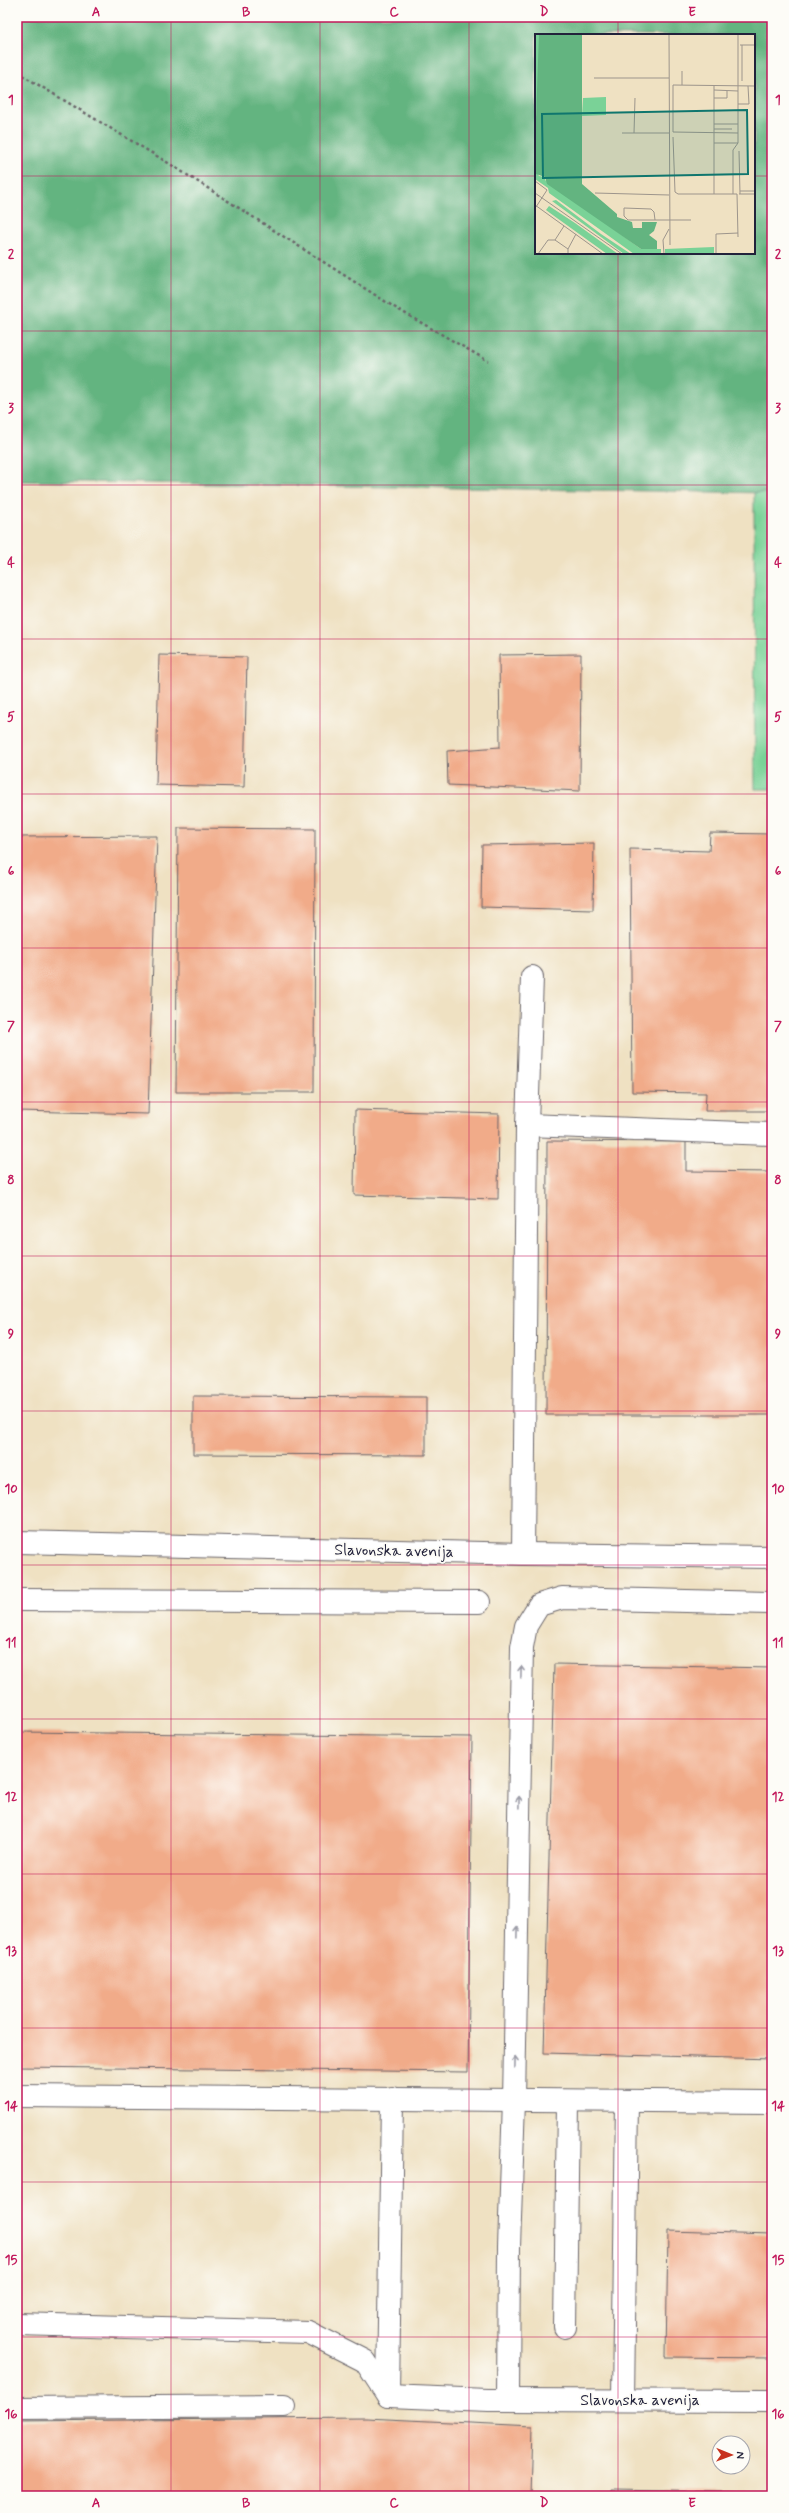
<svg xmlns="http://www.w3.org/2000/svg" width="789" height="2513" viewBox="0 0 789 2513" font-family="Mynerve,sans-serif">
	<rect width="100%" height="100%" fill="#fdfcf7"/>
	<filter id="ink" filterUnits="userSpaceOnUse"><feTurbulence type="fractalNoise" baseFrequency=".025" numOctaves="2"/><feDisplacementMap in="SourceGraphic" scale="8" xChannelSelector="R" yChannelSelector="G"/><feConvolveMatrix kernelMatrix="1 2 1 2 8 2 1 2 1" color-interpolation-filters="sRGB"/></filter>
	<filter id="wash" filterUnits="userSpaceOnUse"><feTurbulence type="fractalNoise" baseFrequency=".012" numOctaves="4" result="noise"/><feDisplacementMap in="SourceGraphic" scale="16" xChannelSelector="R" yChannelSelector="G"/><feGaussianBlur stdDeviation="0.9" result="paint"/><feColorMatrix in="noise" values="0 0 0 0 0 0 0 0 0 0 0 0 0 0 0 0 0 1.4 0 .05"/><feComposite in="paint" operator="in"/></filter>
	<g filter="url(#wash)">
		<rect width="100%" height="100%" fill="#efe1c2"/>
		<polygon fill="#7ad297" stroke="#4e7a69" points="754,492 772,493 772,789 755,789"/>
		<path fill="#63b480" stroke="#426b5e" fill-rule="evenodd" d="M17,17H772V493L17,481ZM536,35H754V253H536Z"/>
		<g id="blocks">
			<g fill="#f1ab89">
				<polygon points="581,654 580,791 448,785 447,751 500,747 499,655"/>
				<polygon points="159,655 247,657 244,787 156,785"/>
				<polygon points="178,828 315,829 314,1092 176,1092"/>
				<polygon points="710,833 772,834 772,1111 705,1111 706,1093 632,1092 630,849 709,851"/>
				<polygon points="157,836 148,1114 17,1111 17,837"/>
				<polygon points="594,843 593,910 481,907 482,845"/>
				<polygon points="355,1110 499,1114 498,1199 354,1195"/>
				<polygon points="547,1141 686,1142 686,1171 772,1172 772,1415 546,1415"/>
				<polygon points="193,1396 426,1397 426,1455 193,1454"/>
				<polygon points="554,1664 772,1668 772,2059 544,2053"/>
				<polygon points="17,1732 472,1737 468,2072 17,2067"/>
				<polygon points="668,2231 772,2234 772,2358 666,2357"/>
				<polygon points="366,2418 533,2426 531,2496 17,2496 17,2421"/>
				<polygon points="612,2490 772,2493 772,2496 612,2496"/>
			</g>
		</g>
	</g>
	<g filter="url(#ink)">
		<use href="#blocks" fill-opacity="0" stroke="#6a656a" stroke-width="1"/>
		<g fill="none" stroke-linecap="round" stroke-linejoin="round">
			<g stroke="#6a656a" stroke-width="24">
				<g id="minor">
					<polyline points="527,1125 772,1134"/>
					<polyline points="17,1542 523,1554 772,1557"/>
					<polyline points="523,1554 527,1125 532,977"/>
					<polyline points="17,1600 479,1602"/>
					<polyline points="17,2096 772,2102"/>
					<polyline points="17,2324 308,2332 365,2361 388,2396 488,2400 772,2401"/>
					<polyline points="565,2327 568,2102"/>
					<polyline points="388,2396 392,2098"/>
					<polyline points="508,2399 509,2247 514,2101 522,1647 526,1626 539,1605 562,1598 772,1603"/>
					<polyline points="623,2399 627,2102"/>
					<polyline points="17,2408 284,2406"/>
				</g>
			</g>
			<polyline stroke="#6a656a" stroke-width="2.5" stroke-dasharray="3 3" stroke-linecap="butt" points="17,72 170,164 394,307 488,361"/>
			<use href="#minor" stroke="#fff" stroke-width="22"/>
		</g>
		<defs><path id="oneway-shaft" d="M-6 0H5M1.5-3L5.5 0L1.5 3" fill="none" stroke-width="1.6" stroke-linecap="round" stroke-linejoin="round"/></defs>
		<g stroke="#9c9ca7">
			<use href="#oneway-shaft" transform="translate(521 1672) rotate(-89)"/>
			<use href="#oneway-shaft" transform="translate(519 1802) rotate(-89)"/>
			<use href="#oneway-shaft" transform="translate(517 1932) rotate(-89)"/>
			<use href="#oneway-shaft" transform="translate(515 2062) rotate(-89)"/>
		</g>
	</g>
	<path fill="none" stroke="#c2185b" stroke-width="1" stroke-opacity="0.55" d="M171,17V2496M320,17V2496M469,17V2496M618,17V35M17,176H536M754,176H772M618,253V2496M17,331H772M17,485H772M17,639H772M17,794H772M17,948H772M17,1102H772M17,1256H772M17,1411H772M17,1565H772M17,1719H772M17,1874H772M17,2028H772M17,2182H772M17,2337H772"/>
	<g text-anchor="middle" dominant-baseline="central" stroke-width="3.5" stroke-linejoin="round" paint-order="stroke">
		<g font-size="16" fill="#22223b" stroke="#fdfcf7">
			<text transform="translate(394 1551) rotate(1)">Slavonska avenija</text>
			<text x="640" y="2400">Slavonska avenija</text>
		</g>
	</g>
	<g transform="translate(535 34)">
		<rect width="220" height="220" fill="#efe1c2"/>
		<path d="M0,0H4L5,6L0,112ZM71,63V81L47,82L48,64ZM0,134L4,142L10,143V146L106,215H126V220H99L14,159L13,154L0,145ZM21,166L66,200L96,220H89L17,167ZM14,172L40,189L83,220H72L15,179L11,176ZM179,213V220H130V215Z" fill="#7ad297"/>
		<path d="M4,0H47V150L82,180V183L97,188L98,194H107V188H122L119,197L114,201L122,207V215H106L12,150L10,143L1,140L0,112Z" fill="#63b480"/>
		<path fill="none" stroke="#9d958c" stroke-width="1" d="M134,0L135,211M205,11H220M59,44H134M207,47V11M147,51V37M179,52V160M179,56L203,57M179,64H192V57M203,70H214L213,52M179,90H203M179,95H197M87,99H134M99,99L100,64M203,99L138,98V51L220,52M138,103L140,158L143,160H202L203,203M179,109H203M204,117L205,160M0,147L12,156L1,173M205,157H220M0,159L87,220M60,159L134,161M198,160V116L203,109V0M204,160H220M0,171L68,220M120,186L119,178L116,175L89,174V182L93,186H156M20,206L33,215V220M33,215L41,200M3,220L13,206H20L29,192M129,220L128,206L134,195M181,220V200L203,199"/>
		<path fill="#0f766e" fill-opacity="0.15" stroke="#0f766e" stroke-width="2" d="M212,76L213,140L8,144L7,80Z"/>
		<rect width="220" height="220" fill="none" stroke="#22223b" stroke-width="2"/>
	</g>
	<rect width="789" height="2513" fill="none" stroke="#fdfcf7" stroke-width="44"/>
	<g transform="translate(731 2455) rotate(91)"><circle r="19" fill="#fdfcf7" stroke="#a5a5ac"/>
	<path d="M0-3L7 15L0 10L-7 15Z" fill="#c8321e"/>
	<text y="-6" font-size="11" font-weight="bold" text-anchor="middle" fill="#22223b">N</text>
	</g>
	<rect x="22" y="22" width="745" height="2469" fill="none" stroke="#c2185b" stroke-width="1.5"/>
	<g font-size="13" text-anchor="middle" font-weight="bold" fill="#c2185b">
		<text x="96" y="16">A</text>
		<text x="246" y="16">B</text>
		<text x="394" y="16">C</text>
		<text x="544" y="16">D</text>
		<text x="692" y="16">E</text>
		<text x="11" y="104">1</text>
		<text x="778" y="104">1</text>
		<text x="11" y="258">2</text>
		<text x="778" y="258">2</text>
		<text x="11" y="412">3</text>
		<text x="778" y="412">3</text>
		<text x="11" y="567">4</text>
		<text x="778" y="567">4</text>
		<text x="11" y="721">5</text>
		<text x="778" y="721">5</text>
		<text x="11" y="875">6</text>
		<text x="778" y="875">6</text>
		<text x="11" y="1030">7</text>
		<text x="778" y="1030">7</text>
		<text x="11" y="1184">8</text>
		<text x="778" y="1184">8</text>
		<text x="11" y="1338">9</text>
		<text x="778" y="1338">9</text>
		<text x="11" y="1493">10</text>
		<text x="778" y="1493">10</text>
		<text x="11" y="1647">11</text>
		<text x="778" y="1647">11</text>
		<text x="11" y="1801">12</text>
		<text x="778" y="1801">12</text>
		<text x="11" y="1955">13</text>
		<text x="778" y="1955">13</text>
		<text x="11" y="2110">14</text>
		<text x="778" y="2110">14</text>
		<text x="11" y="2264">15</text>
		<text x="778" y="2264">15</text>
		<text x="11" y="2418">16</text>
		<text x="778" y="2418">16</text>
		<text x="96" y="2507">A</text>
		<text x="246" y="2507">B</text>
		<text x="394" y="2507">C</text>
		<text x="544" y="2507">D</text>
		<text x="692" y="2507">E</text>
	</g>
</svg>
